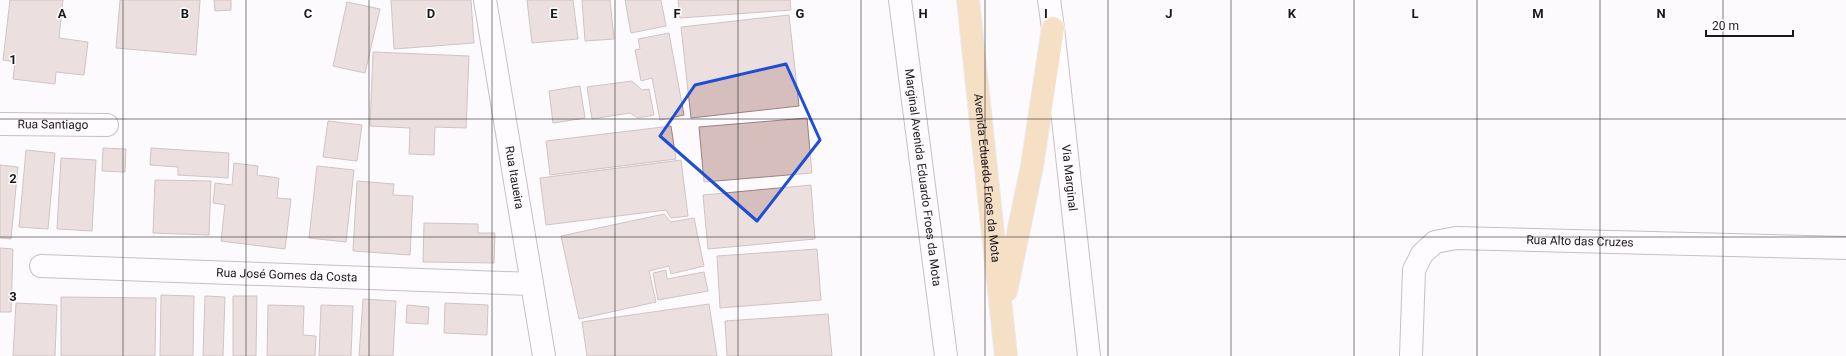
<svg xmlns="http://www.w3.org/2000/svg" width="1846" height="356" viewBox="0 0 1846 356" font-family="Roboto,sans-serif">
	<rect width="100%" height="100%" fill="#fdfafd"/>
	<g fill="#d6bebc" stroke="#998280">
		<polygon points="10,0 63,0 59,38 88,42 84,75 56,72 55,84 13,79 15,62 3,60"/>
		<polygon points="120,0 200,0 196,55 116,48"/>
		<polygon points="214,0 231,0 231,10 215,11"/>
		<polygon points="391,0 471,0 474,43 394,49"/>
		<polygon points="527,0 573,0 578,39 532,43"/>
		<polygon points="582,0 610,0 614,39 585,41"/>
		<polygon points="625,0 661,0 666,26 631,33"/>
		<polygon points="678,0 790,0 791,10 680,18"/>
		<polygon points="347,2 380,9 365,73 333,66"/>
		<polygon points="789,15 799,106 691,118 681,27"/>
		<polygon points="669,33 684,115 660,120 652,78 641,81 635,50 640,49 638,39"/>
		<polygon points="373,52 469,56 466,128 435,127 434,155 409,154 410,128 370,126"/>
		<polygon points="632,81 642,90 649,89 654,115 638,118 630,113 592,119 587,87"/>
		<polygon points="580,86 585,118 553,123 549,91"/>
		<polygon points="807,118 812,173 704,182 699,127"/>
		<polygon points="328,121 362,125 357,161 323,157"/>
		<polygon points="671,126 676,159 550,175 546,141"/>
		<polygon points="103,148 126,149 125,172 102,171"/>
		<polygon points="151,148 229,153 228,178 178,175 178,167 150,165"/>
		<polygon points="26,150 55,153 48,229 19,227"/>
		<polygon points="61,158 96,160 92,231 57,229"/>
		<polygon points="681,160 688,216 671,218 666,210 546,225 540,178"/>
		<polygon points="234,163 258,166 257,175 279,178 277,198 291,199 285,249 221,241 225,205 213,203 215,183 232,185"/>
		<polygon points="0,165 18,167 11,239 0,238"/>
		<polygon points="317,166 354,170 346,242 309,238"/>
		<polygon points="155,180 211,181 209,235 153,233"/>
		<polygon points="357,181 394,184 393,195 413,196 410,255 353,251"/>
		<polygon points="811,185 815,239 708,249 703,195"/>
		<polygon points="664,214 671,222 694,218 704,266 671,274 669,266 649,271 656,302 579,319 561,236"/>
		<polygon points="424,223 478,224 478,233 495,233 494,263 423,262"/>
		<polygon points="0,248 13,249 11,312 0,312"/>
		<polygon points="817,249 821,300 720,308 717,256"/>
		<polygon points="666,270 667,279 704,272 708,291 658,300 653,273"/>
		<polygon points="161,295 194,296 193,356 160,356"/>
		<polygon points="205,296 225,297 223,356 203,356"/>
		<polygon points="233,296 257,296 256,356 233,356"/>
		<polygon points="61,297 156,298 155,356 61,356"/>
		<polygon points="363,299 396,301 393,356 359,356"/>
		<polygon points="16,303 57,305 55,356 13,356"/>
		<polygon points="445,303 488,305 487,335 444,333"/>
		<polygon points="709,304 717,356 587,356 582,322"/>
		<polygon points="268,305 304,306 303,335 316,336 315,356 267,356"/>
		<polygon points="321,305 353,306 351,356 319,356"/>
		<polygon points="407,305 429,307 428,324 406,323"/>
		<polygon points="828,314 832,356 727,356 725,321"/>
	</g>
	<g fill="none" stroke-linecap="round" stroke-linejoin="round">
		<g stroke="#867887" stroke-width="24">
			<g id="minor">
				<path id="s1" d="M485,0L544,356"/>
				<path id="s2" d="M900,0L946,356"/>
				<path id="s3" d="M1049,0L1053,28L1089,356"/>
				<path id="s4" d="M0,124L107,125"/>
				<path id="s5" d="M41,266L532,284"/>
				<path id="s6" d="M1411,356L1414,270L1422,254L1435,242L1456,238L1846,248"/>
			</g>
		</g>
		<g stroke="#d6d5d6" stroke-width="24">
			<g id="highway">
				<path id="s7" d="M968,0L1006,356"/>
				<polyline points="1006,291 1032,166 1053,28"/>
			</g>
		</g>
		<use href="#minor" stroke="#fff" stroke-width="22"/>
		<use href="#highway" stroke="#ecbf80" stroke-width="22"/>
	</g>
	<path d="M0 0H1846V356H0ZM786,64L820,140L757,221L660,136L695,85Z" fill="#fdfafd" fill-opacity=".55" fill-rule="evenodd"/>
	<path fill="none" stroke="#1d4ed8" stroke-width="3" stroke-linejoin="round" d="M786,64L820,140L757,221L660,136L695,85Z"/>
	<path fill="none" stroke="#1c171c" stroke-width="1" stroke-opacity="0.55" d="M123,0V356M246,0V356M369,0V356M492,0V356M615,0V356M738,0V356M861,0V356M985,0V356M1108,0V356M1231,0V356M1354,0V356M1477,0V356M1600,0V356M1723,0V356M0,119H1846M0,237H1846"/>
	<g text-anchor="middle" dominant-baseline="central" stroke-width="3" stroke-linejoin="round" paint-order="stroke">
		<g font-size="12" fill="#1c171c" stroke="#fff">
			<text stroke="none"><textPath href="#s4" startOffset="53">Rua Santiago</textPath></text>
			<text stroke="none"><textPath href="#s1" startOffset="180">Rua Itaueira</textPath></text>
			<text stroke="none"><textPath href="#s2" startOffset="179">Marginal Avenida Eduardo Froes da Mota</textPath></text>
			<text stroke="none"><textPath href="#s7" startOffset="179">Avenida Eduardo Froes da Mota</textPath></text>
			<text stroke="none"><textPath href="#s3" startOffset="179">Via Marginal</textPath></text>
			<text stroke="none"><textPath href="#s6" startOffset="267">Rua Alto das Cruzes</textPath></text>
			<text stroke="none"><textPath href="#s5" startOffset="246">Rua José Gomes da Costa</textPath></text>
		</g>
	</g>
	<g font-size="13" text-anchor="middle" font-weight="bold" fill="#1c171c" stroke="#fff" stroke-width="3" stroke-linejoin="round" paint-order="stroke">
		<text x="62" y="18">A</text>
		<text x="185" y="18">B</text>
		<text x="308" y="18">C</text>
		<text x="431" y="18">D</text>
		<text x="554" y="18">E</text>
		<text x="677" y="18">F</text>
		<text x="800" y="18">G</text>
		<text x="923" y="18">H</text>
		<text x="1046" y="18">I</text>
		<text x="1169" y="18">J</text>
		<text x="1292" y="18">K</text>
		<text x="1415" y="18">L</text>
		<text x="1538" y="18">M</text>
		<text x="1661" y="18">N</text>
		<text x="13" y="64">1</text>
		<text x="13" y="183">2</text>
		<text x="13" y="301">3</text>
	</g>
	<path d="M1706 30v6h87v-6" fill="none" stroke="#1c171c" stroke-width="2"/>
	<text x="1712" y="30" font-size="12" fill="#1c171c" stroke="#ffffff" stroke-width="3" paint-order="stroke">20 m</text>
</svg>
